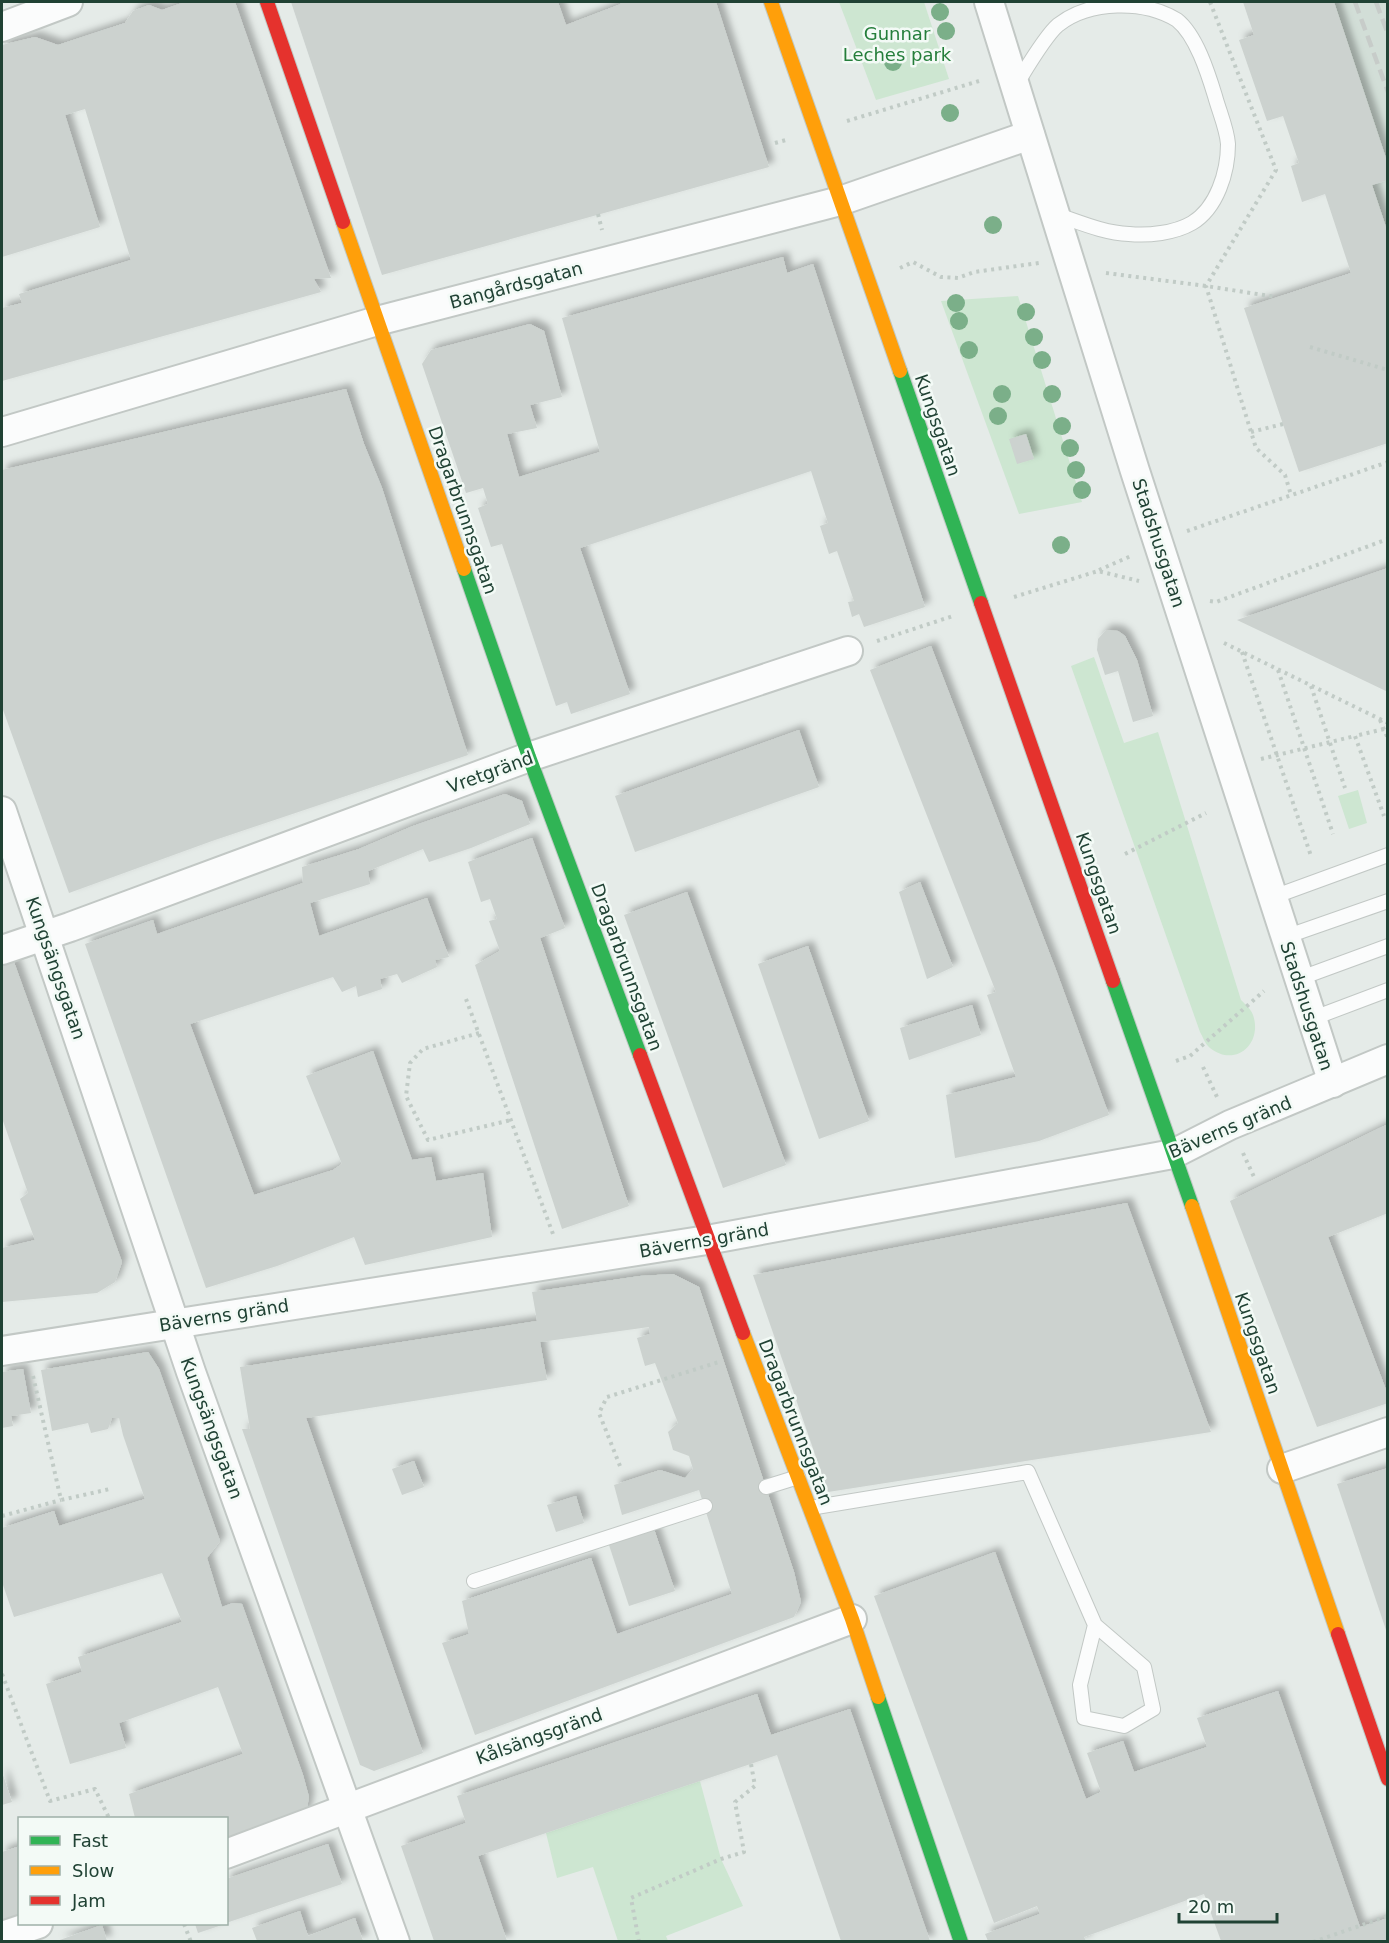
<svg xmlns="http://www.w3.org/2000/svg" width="1389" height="1943" viewBox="0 0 1389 1943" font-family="'DejaVu Sans',sans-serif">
	<defs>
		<filter id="shadow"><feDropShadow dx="5.5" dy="-5.5" stdDeviation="3" flood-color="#0004"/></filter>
	</defs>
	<rect width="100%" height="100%" fill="#e5ebe8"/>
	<g fill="#d2ded7">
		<polygon points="1334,2 1387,2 1387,164"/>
		<polygon points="1387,180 1387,233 1372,185"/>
	</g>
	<g fill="#cde6d1">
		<polygon points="839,2 924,2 949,79 876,100"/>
		<polygon points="1018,296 1082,502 1019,514 941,301"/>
		<path d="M1094,657L1124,743L1158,732L1241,1000C1245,1004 1251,1009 1253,1015C1263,1044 1235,1068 1210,1048C1205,1044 1203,1037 1200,1032L1071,666Z"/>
		<polygon points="1358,790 1367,823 1349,829 1338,796"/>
		<polygon points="700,1781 721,1859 743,1906 666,1936 668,1941 618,1941 593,1867 557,1878 546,1833"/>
	</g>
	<g fill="#ccd2cf" filter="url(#shadow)">
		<polygon points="185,2 235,2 331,278 314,279 321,292 2,381 2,308 22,303 19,294 131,260 85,109 65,115 100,227 2,257 2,45 35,37 58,45 125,23 133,11 149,5 162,10"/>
		<polygon points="291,2 558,2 566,25 621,4 620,2 716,2 769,167 382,275"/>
		<polygon points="1243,2 1334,2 1388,164 1388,180 1372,185 1388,233 1388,443 1299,472 1244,308 1351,273 1325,194 1302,202 1291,166 1299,163 1283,116 1267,121 1239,40 1254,35"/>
		<polygon points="783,257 787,273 813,264 925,607 864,627 859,614 852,617 848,602 854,601 837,551 829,554 820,526 828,523 811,471 580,548 630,694 571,714 567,702 556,706 502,544 491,547 478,508 488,504 483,488 466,493 422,364 431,350 530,324 544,331 562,397 530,405 537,428 507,434 519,477 600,452 562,318"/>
		<polygon points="346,389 364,444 382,488 468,755 212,841 69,893 2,707 2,470"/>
		<polygon points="1026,434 1034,459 1017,464 1009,439"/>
		<polygon points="1388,568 1388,692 1237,620"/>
		<polygon points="1106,630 1118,631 1125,636 1137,660 1153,716 1133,722 1118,671 1105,675 1097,650 1098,639"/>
		<polygon points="931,646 1056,970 1109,1115 1039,1141 955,1158 946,1095 1016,1077 987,995 996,992 870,670"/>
		<polygon points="799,730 819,787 635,852 615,796"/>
		<polygon points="505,794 522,801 530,824 471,848 429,862 423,849 368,871 370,884 310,903 319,936 427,898 449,957 435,960 437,967 402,983 397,974 380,979 382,989 358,997 356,986 342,992 333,977 190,1024 254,1195 333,1170 342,1164 306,1076 373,1051 412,1160 431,1157 436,1181 483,1173 492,1237 365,1265 354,1237 277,1266 206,1288 85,944 153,920 157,934 303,883 302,867 359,849 413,826"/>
		<polygon points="532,838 565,928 540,938 629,1206 562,1229 475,965 500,951 489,921 497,919 490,899 481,902 468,862"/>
		<polygon points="920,882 953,967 927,979 899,892"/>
		<polygon points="687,892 786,1165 723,1188 624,915"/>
		<polygon points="808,946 869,1121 819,1139 758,964"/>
		<polygon points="14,962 122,1262 115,1282 97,1293 2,1302 2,1248 35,1240 20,1199 28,1193 2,1118 2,966"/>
		<polygon points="972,1005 981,1035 909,1060 900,1028"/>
		<polygon points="1388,1124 1388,1213 1328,1237 1388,1395 1388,1403 1317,1427 1230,1201"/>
		<polygon points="1127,1203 1211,1432 828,1492 753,1275"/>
		<polygon points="673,1274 699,1287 794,1572 801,1602 794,1617 475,1735 442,1643 469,1634 462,1601 591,1558 617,1634 732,1594 699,1490 622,1515 614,1485 660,1470 685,1478 693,1469 689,1456 673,1450 668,1432 678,1423 655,1363 645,1366 637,1338 650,1334 649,1327 540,1342 547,1380 306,1418 423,1753 374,1771 360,1765 242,1429 250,1429 240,1367 537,1321 532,1292 640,1276"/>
		<polygon points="148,1352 159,1369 220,1541 207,1558 222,1607 233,1603 242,1604 303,1775 309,1797 306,1813 226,1840 226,1818 135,1818 129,1794 243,1754 218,1687 119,1723 126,1748 70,1764 46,1684 82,1672 78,1657 182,1622 162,1573 14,1617 2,1582 2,1528 54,1511 59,1526 145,1499 123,1435 119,1418 112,1418 108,1429 91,1433 88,1423 52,1431 41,1370"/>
		<polygon points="23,1369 31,1413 11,1416 13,1426 2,1428 2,1372"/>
		<polygon points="414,1461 424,1487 402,1495 392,1469"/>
		<polygon points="1388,1468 1388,1633 1387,1633 1337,1484"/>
		<polygon points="576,1496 584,1523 556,1532 547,1505"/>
		<polygon points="654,1529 675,1591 629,1606 609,1545"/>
		<polygon points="995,1552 1086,1799 1101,1792 1087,1753 1123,1741 1134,1772 1207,1747 1197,1718 1278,1691 1360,1927 1388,1918 1388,1941 1221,1941 1204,1894 1084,1937 1086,1941 988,1941 985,1934 1040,1914 1037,1906 994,1923 874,1596"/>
		<polygon points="757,1694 771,1735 850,1709 930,1941 841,1941 777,1755 478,1856 507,1941 434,1941 401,1846 466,1823 457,1796"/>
		<polygon points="2,1772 12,1802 2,1805"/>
		<polygon points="328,1844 342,1884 226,1923 226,1879"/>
		<polygon points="20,1846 20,1915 2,1922 2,1852"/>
		<polygon points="300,1911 308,1936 355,1918 363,1941 257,1941 252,1928"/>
		<polygon points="195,1924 225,1924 198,1933"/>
		<polygon points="102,1925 107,1941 57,1941"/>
	</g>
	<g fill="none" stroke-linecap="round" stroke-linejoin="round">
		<g stroke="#c2c8c5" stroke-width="16">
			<g id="lane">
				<path d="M1016,85C1026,69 1045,36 1058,25C1090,0 1144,0 1177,20C1196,35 1208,73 1215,96C1219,111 1227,129 1228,144C1228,172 1217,208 1192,223C1175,233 1148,236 1129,234C1104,233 1079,222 1055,214"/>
				<polyline points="1273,897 1388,855"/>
				<polyline points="1285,937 1388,901"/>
				<polyline points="1298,979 1388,946"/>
				<polyline points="1311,1019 1388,990"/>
				<polyline points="766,1487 798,1477"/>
				<polyline points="810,1508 1028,1472 1095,1625 1144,1667 1153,1709 1124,1726 1084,1718 1080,1685 1095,1625"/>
				<polyline points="474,1581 705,1506"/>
			</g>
		</g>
		<g stroke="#c2c8c5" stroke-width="32">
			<g id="street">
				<polyline points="989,2 1135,471 1333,1083"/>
				<polyline points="2,27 68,2"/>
				<polyline points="2,432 377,321 840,201 1030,135"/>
				<polyline points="2,811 191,1372 395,1942"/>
				<polyline points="2,950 70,927 529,757 848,651"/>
				<polyline points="2,1351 707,1240 1173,1154 1230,1125 1388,1059"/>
				<polyline points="1282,1469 1388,1432"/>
				<polyline points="226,1854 852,1619"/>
				<polyline points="2,1936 38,1924"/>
			</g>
		</g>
		<g stroke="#c0c9c5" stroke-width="16">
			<g id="fast">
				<polyline points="900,371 981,603"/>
				<polyline points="464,569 529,757 640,1055"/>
				<polyline points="1113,981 1192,1206"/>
				<polyline points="878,1697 961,1942"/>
			</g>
		</g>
		<g stroke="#c0c9c5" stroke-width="16">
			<g id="slow">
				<polyline points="771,2 900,371"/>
				<polyline points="343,222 464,569"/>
				<polyline points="1192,1206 1338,1634"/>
				<polyline points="743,1333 852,1619 878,1697"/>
			</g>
		</g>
		<g stroke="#c0c9c5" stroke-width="16">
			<g id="jam">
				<polyline points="267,2 343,222"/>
				<polyline points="981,603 1113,981"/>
				<polyline points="640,1055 743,1333"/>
				<polyline points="1338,1634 1388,1779"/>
			</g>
		</g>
		<g stroke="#c1cbc6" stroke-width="4" stroke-dasharray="3 4.5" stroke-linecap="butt">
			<polyline points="1210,2 1276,170 1206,286 1256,448 1285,475 1291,495"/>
			<polyline points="847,121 979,81"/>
			<polyline points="775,143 786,140"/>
			<polyline points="598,214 602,230"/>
			<polyline points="900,268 913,262 941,277 958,278 974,272 1039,263"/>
			<polyline points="1106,273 1206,286 1276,297"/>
			<polyline points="1310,347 1388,370"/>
			<polyline points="1251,432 1283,424"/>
			<polyline points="1187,531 1388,462"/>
			<polyline points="1099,570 1131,556"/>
			<polyline points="1014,597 1098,571 1139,581"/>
			<polyline points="1210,601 1216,602 1388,539"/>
			<polyline points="877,641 953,616"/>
			<polyline points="1224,643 1388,723"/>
			<polyline points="1242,652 1311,856"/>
			<polyline points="1278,670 1333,834"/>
			<polyline points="1311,686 1345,788"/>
			<polyline points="1380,720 1388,739"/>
			<polyline points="1384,729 1355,736 1384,816"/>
			<polyline points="1261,759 1355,736"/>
			<polyline points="1125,854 1206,813"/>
			<polyline points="466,999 553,1234"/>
			<polyline points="479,1033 423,1049 410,1063 406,1096 428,1140 511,1120"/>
			<polyline points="1176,1061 1190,1056 1264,991"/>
			<polyline points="1203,1067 1217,1097"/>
			<polyline points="1243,1153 1254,1177"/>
			<polyline points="33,1376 61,1500 110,1489"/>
			<polyline points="620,1466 599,1413 607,1397 719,1362"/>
			<polyline points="2,1516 61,1500"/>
			<polyline points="2,1674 50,1801 95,1789 109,1818"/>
			<polyline points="184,1924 191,1942"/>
			<polyline points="639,1942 631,1898 721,1859 744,1852 735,1802 755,1786 751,1764"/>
			<polyline points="1313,1942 1388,1916"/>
		</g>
		<use href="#lane" stroke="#fbfcfc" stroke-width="14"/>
		<use href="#street" stroke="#fbfcfc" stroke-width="28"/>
		<use href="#fast" stroke="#30b455" stroke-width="14"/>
		<use href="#slow" stroke="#ff9f0a" stroke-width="14"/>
		<use href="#jam" stroke="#e5322d" stroke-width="14"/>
		<g stroke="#c7ccc9" stroke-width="4.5" stroke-dasharray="12 6" stroke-linecap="butt">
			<polyline points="1355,2 1388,92"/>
			<polyline points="1376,2 1388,34"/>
		</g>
	</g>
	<g fill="#7baf89">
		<circle cx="940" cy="12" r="9"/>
		<circle cx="946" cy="31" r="9"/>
		<circle cx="893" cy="62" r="9"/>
		<circle cx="950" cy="113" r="9"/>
		<circle cx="993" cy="225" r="9"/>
		<circle cx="956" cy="303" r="9"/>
		<circle cx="1026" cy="312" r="9"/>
		<circle cx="959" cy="321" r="9"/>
		<circle cx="1034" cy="337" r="9"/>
		<circle cx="969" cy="350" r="9"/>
		<circle cx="1042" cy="360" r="9"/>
		<circle cx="1002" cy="394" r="9"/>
		<circle cx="1052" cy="394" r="9"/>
		<circle cx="998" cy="416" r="9"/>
		<circle cx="1062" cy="426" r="9"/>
		<circle cx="1070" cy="448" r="9"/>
		<circle cx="1076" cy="470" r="9"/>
		<circle cx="1082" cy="490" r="9"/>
		<circle cx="1061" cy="545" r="9"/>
	</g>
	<g text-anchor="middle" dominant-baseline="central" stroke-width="5" stroke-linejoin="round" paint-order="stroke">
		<g font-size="18" fill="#257e3b" stroke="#f3faf6">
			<text x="897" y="33">Gunnar<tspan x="897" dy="21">Leches park</tspan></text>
		</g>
		<g font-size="18" fill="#204234" stroke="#f3faf6">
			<text transform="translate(516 285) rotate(-15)">Bangårdsgatan</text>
			<text transform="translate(938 425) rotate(71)">Kungsgatan</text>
			<text transform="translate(463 510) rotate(71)">Dragarbrunnsgatan</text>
			<text transform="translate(1159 543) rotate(72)">Stadshusgatan</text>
			<text transform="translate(490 772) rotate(-20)">Vretgränd</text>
			<text transform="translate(1099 883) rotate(71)">Kungsgatan</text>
			<text transform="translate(627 967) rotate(70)">Dragarbrunnsgatan</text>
			<text transform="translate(56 968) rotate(71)">Kungsängsgatan</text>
			<text transform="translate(1307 1006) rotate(72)">Stadshusgatan</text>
			<text transform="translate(1230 1127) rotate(-23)">Bäverns gränd</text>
			<text transform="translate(704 1240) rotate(-10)">Bäverns gränd</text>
			<text transform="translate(224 1315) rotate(-9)">Bäverns gränd</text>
			<text transform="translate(1258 1343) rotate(71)">Kungsgatan</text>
			<text transform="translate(796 1422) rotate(69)">Dragarbrunnsgatan</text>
			<text transform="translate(212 1428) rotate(70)">Kungsängsgatan</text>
			<text transform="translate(539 1736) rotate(-20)">Kålsängsgränd</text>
		</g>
	</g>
	<rect width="1389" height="1943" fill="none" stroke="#204234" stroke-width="6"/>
	<rect x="18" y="1817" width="210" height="108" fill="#f3faf6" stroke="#9fb0a8" stroke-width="1.5"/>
	<rect x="30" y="1836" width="30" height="9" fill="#30b455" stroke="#9fb0a8" stroke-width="1.5"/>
	<text x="72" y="1847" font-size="18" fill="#204234">Fast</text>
	<rect x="30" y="1866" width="30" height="9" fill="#ff9f0a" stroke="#9fb0a8" stroke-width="1.5"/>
	<text x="72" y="1877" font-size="18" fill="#204234">Slow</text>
	<rect x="30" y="1896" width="30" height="9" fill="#e5322d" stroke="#9fb0a8" stroke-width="1.5"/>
	<text x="72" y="1907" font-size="18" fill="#204234">Jam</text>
	<path d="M1179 1913v9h98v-9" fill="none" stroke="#204234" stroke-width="3"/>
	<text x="1188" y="1913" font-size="18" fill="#204234" stroke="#f3faf6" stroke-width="4.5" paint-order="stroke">20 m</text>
</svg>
